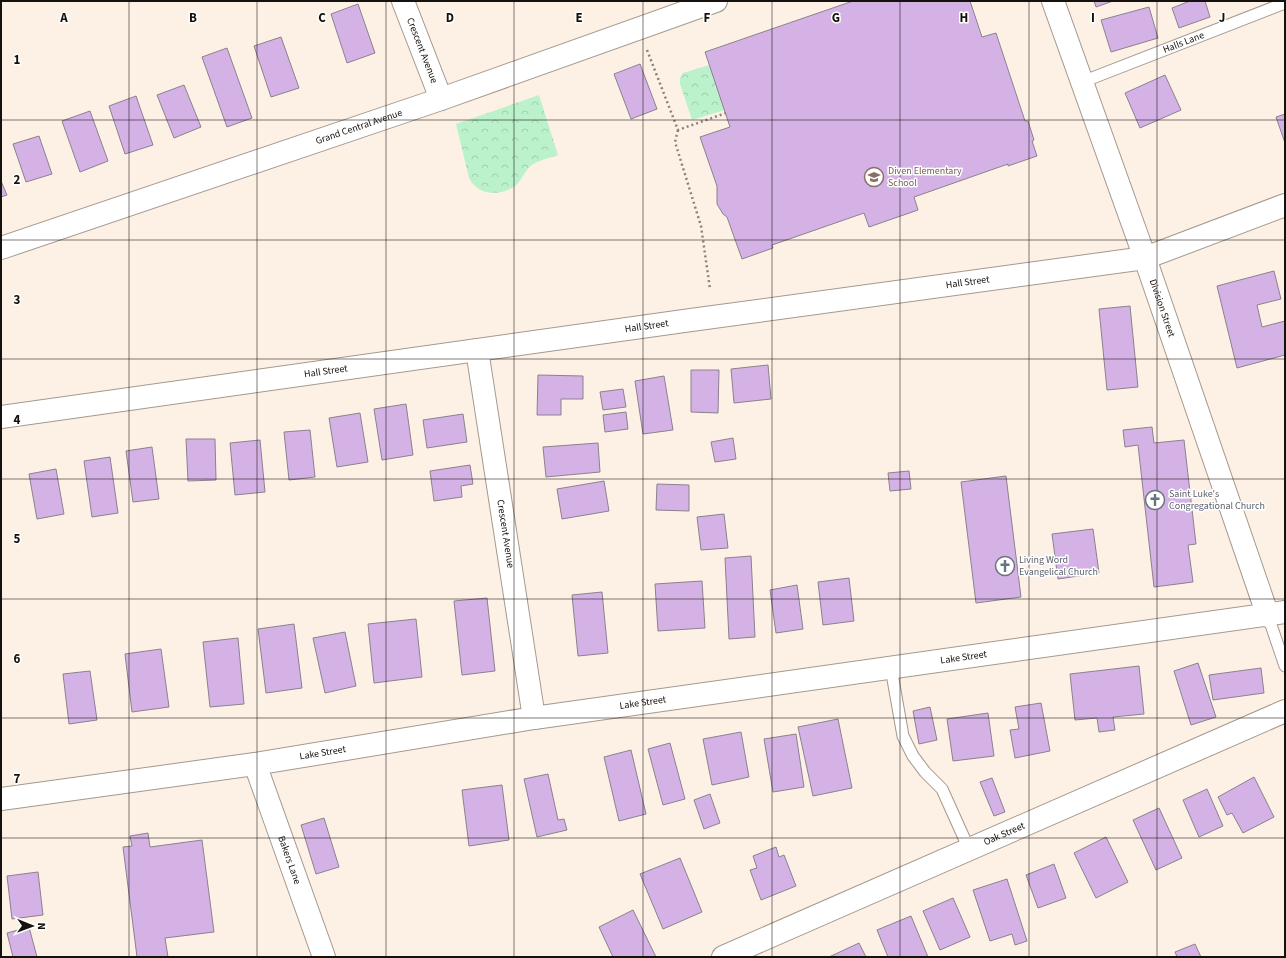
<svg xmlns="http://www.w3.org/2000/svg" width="1286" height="958" viewBox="0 0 1286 958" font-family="'Source Sans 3',sans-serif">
	<defs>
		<pattern id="park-crowns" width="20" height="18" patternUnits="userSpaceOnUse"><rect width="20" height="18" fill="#bbf2cc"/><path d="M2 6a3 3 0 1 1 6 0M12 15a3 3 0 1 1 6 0" fill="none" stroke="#a0ceae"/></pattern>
	</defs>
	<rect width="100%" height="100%" fill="#fdf1e6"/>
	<g fill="url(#park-crowns)">
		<polygon points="709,65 725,110 692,120 680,84 680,78 683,73"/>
		<path d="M539,95L558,155C550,158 539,160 532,165C524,170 521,184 512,188C496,196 478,195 469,178L456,124Z"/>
	</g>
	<g fill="#d5b2e6" stroke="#89828d">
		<polygon points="853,1 970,1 982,37 996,33 1025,121 1028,121 1034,140 1032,141 1037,156 1008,166 1008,164 914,197 918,210 869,227 864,213 772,245 773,248 742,259 727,217 723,214 717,204 717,186 700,137 730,127 705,52"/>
		<polygon points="1094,1 1113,1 1096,7"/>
		<polygon points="1190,1 1205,1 1210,17 1179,28 1172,8"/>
		<polygon points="358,4 375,53 347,63 331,14"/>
		<polygon points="1149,7 1158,38 1111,52 1101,20"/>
		<polygon points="281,37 299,88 271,97 254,46"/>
		<polygon points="227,48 252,118 227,127 202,57"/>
		<polygon points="640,64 657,109 631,119 614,74"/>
		<polygon points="1165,75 1181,110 1140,128 1125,93"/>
		<polygon points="184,85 201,127 174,138 157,95"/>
		<polygon points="136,96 153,145 125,154 109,106"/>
		<polygon points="90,111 108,161 80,172 62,121"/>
		<polygon points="1285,114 1285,143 1276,117"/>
		<polygon points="39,136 52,174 26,182 13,144"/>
		<polygon points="1,181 7,195 1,197"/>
		<polygon points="1274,271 1281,299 1257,305 1262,327 1285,321 1285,355 1237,368 1217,286"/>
		<polygon points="1130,306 1138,387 1107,390 1099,309"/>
		<polygon points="768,365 771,399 734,403 731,369"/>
		<polygon points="691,370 719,370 718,413 691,412"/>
		<polygon points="538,375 583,376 583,399 561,399 561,415 537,415"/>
		<polygon points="664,376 673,430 643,434 635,381"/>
		<polygon points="623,389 626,407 603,410 600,392"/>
		<polygon points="406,404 413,455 382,460 374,409"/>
		<polygon points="626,412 628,429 605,432 603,415"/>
		<polygon points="360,413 368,462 337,467 329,418"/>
		<polygon points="463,414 467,442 427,448 423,420"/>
		<polygon points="1152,427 1154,443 1184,440 1196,544 1188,545 1193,582 1154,587 1138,445 1125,447 1123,430"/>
		<polygon points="310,430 315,477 289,480 284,432"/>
		<polygon points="733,438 736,459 715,462 711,442"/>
		<polygon points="186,439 215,439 216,480 188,481"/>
		<polygon points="260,440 265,492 235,495 230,443"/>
		<polygon points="598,443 600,472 546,477 543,447"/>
		<polygon points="152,447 159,499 133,502 126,451"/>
		<polygon points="110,457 118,513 92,517 84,461"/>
		<polygon points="470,465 473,484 461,486 462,497 434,501 430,471"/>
		<polygon points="56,469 64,514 37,519 29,474"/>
		<polygon points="909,471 911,489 890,491 888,473"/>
		<polygon points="1006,476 1021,597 976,603 961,482"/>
		<polygon points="604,481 609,511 562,519 557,489"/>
		<polygon points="657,484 689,485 689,511 656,510"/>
		<polygon points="724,514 728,548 701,550 697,517"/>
		<polygon points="1093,529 1099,573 1058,579 1052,534"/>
		<polygon points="751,556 755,637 729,639 725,558"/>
		<polygon points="849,578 854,621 823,625 818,582"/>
		<polygon points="702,581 705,628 658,631 655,584"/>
		<polygon points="797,585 803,629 776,633 770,590"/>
		<polygon points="602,592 608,653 578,656 572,595"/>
		<polygon points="487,598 495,671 462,675 454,601"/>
		<polygon points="416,619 422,677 374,683 368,624"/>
		<polygon points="294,624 302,688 266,693 258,629"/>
		<polygon points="345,632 356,686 325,693 313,638"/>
		<polygon points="238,638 244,704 210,707 203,642"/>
		<polygon points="161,649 169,707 132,712 125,654"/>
		<polygon points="1198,663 1216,717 1191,725 1174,671"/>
		<polygon points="1139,666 1144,714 1113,717 1115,730 1099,732 1097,718 1075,720 1070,674"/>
		<polygon points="1261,668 1264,693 1213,700 1209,675"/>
		<polygon points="90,671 97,720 69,724 63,674"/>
		<polygon points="1041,703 1050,751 1015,758 1010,730 1019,729 1015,707"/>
		<polygon points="930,707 937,740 919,744 913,711"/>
		<polygon points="988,713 994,756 953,761 947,719"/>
		<polygon points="838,719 852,788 813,796 798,727"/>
		<polygon points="741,732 749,777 712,785 703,739"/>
		<polygon points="796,734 804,787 773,792 764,739"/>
		<polygon points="670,743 685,799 663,805 648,749"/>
		<polygon points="631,750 646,814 619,821 604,757"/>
		<polygon points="548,774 558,820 564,819 567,830 537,837 524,779"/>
		<polygon points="1254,777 1274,817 1243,833 1232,813 1227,815 1218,797"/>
		<polygon points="992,778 1005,812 994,816 980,782"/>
		<polygon points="502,785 509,840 469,846 462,790"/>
		<polygon points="1207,789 1223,826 1199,837 1183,800"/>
		<polygon points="710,794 720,823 704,829 694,800"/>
		<polygon points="1159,808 1182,858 1156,870 1133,820"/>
		<polygon points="324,818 339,867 316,874 301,825"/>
		<polygon points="148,833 150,847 202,840 214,932 165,938 168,957 137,957 123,847 132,846 130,836"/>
		<polygon points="1106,837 1128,882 1096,898 1074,853"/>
		<polygon points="776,847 779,857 784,855 796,886 761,900 750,870 757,868 753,856"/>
		<polygon points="680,858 702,912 663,929 640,874"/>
		<polygon points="1054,864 1066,898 1038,908 1026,875"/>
		<polygon points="38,872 43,915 12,919 7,876"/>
		<polygon points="1007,879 1027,941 1015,945 1012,934 990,941 973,890"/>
		<polygon points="953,898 970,937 940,950 923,911"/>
		<polygon points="633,910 656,957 613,957 599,927"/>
		<polygon points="911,916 928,957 888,957 877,930"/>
		<polygon points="29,927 37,957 13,957 7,933"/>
		<polygon points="859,943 866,957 829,957"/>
		<polygon points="1195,944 1201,957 1177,957 1175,952"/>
	</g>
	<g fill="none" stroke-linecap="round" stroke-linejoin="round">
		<g stroke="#a4998e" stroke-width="13">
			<g id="lane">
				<path id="s1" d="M1082,82L1285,3"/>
				<polyline points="1268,616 1285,666"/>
				<polyline points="891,668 903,736 913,756 925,772 942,789 969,849"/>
			</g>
		</g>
		<g stroke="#a4998e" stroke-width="24">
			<g id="street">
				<path id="s2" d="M403,1L441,99"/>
				<path id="s3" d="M1053,1L1145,258L1268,616"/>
				<path id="s4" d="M1,248L441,99L716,1"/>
				<path id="s5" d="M477,350L534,718"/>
				<path id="s6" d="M1,417L691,320L1145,258L1285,205"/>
				<path id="s7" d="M255,764L324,957"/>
				<path id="s8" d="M723,957L1285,711"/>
			</g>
		</g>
		<g stroke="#a4998e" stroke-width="24">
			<g id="secondary">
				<path id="s9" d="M1,799L255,764L534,718L1285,612"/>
			</g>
		</g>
		<g stroke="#8a827b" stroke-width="2.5" stroke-dasharray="2 3" stroke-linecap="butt">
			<polyline points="647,50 678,130 726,113"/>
			<polyline points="678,130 675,142 701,226 710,289"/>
		</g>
		<use href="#lane" stroke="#fff" stroke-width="11"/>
		<use href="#street" stroke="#fff" stroke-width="22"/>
		<use href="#secondary" stroke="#fff" stroke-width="22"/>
	</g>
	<path fill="none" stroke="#15110d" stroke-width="1" stroke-opacity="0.55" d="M129,1V957M257,1V957M386,1V957M514,1V957M643,1V957M772,1V957M900,1V957M1029,1V957M1157,1V957M1,120H1285M1,240H1285M1,359H1285M1,479H1285M1,599H1285M1,718H1285M1,838H1285"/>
	<defs>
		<g id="school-ring" transform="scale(1)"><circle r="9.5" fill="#fff" stroke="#8d6e63" stroke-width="1.5"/><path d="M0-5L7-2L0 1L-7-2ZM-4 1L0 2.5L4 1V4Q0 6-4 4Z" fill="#8d6e63"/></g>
		<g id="church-ring" transform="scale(1)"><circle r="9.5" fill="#fff" stroke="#6b7280" stroke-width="1.5"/><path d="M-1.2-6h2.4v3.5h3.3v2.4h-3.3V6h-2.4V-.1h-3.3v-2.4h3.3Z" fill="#6b7280"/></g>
	</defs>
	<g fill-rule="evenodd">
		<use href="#school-ring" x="874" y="177"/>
		<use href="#church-ring" x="1155" y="500"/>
		<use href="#church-ring" x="1005" y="566"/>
	</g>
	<g text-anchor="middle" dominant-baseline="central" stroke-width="3" stroke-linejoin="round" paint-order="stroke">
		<g font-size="10" fill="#15110d" stroke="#fff">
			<text stroke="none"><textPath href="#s1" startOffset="109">Halls Lane</textPath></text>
			<text stroke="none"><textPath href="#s2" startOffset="53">Crescent Avenue</textPath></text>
			<text stroke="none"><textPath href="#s4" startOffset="378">Grand Central Avenue</textPath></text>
			<text stroke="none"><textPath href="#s6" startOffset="976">Hall Street</textPath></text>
			<text stroke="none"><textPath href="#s3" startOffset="326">Division Street</textPath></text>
			<text stroke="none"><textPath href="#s6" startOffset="652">Hall Street</textPath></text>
			<text stroke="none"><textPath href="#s6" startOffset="328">Hall Street</textPath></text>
			<text stroke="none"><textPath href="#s5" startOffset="186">Crescent Avenue</textPath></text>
			<text stroke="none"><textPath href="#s9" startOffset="973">Lake Street</textPath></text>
			<text stroke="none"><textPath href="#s9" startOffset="649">Lake Street</textPath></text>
			<text stroke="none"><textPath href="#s9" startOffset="325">Lake Street</textPath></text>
			<text stroke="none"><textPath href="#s8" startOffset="307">Oak Street</textPath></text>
			<text stroke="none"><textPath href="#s7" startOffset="102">Bakers Lane</textPath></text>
		</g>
		<g font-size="10" fill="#785e54" stroke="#fff" text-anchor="start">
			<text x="888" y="171">Diven Elementary<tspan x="888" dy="12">School</tspan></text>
		</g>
		<g font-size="10" fill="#5b616d" stroke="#fff" text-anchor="start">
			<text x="1169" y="494">Saint Luke's<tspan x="1169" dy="12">Congregational Church</tspan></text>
			<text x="1019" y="560">Living Word<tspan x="1019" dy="12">Evangelical Church</tspan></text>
		</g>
	</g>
	<g font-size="13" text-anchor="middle" font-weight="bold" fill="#15110d" stroke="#fff" stroke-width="3" stroke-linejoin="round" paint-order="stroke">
		<text x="64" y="22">A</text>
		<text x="193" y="22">B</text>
		<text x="322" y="22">C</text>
		<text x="450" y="22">D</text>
		<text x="579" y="22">E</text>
		<text x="707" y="22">F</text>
		<text x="836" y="22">G</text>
		<text x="964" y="22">H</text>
		<text x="1093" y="22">I</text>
		<text x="1222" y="22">J</text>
		<text x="17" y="64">1</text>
		<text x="17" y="184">2</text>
		<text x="17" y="304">3</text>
		<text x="17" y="424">4</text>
		<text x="17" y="543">5</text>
		<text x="17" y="663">6</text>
		<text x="17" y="783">7</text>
	</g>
	<rect width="1286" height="958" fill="none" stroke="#15110d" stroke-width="4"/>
	<g transform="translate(32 926) rotate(91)" stroke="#ffffff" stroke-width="3" paint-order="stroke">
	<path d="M0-3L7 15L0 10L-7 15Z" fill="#15110d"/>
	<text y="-6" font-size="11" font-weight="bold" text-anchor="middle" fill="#15110d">N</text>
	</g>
</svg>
